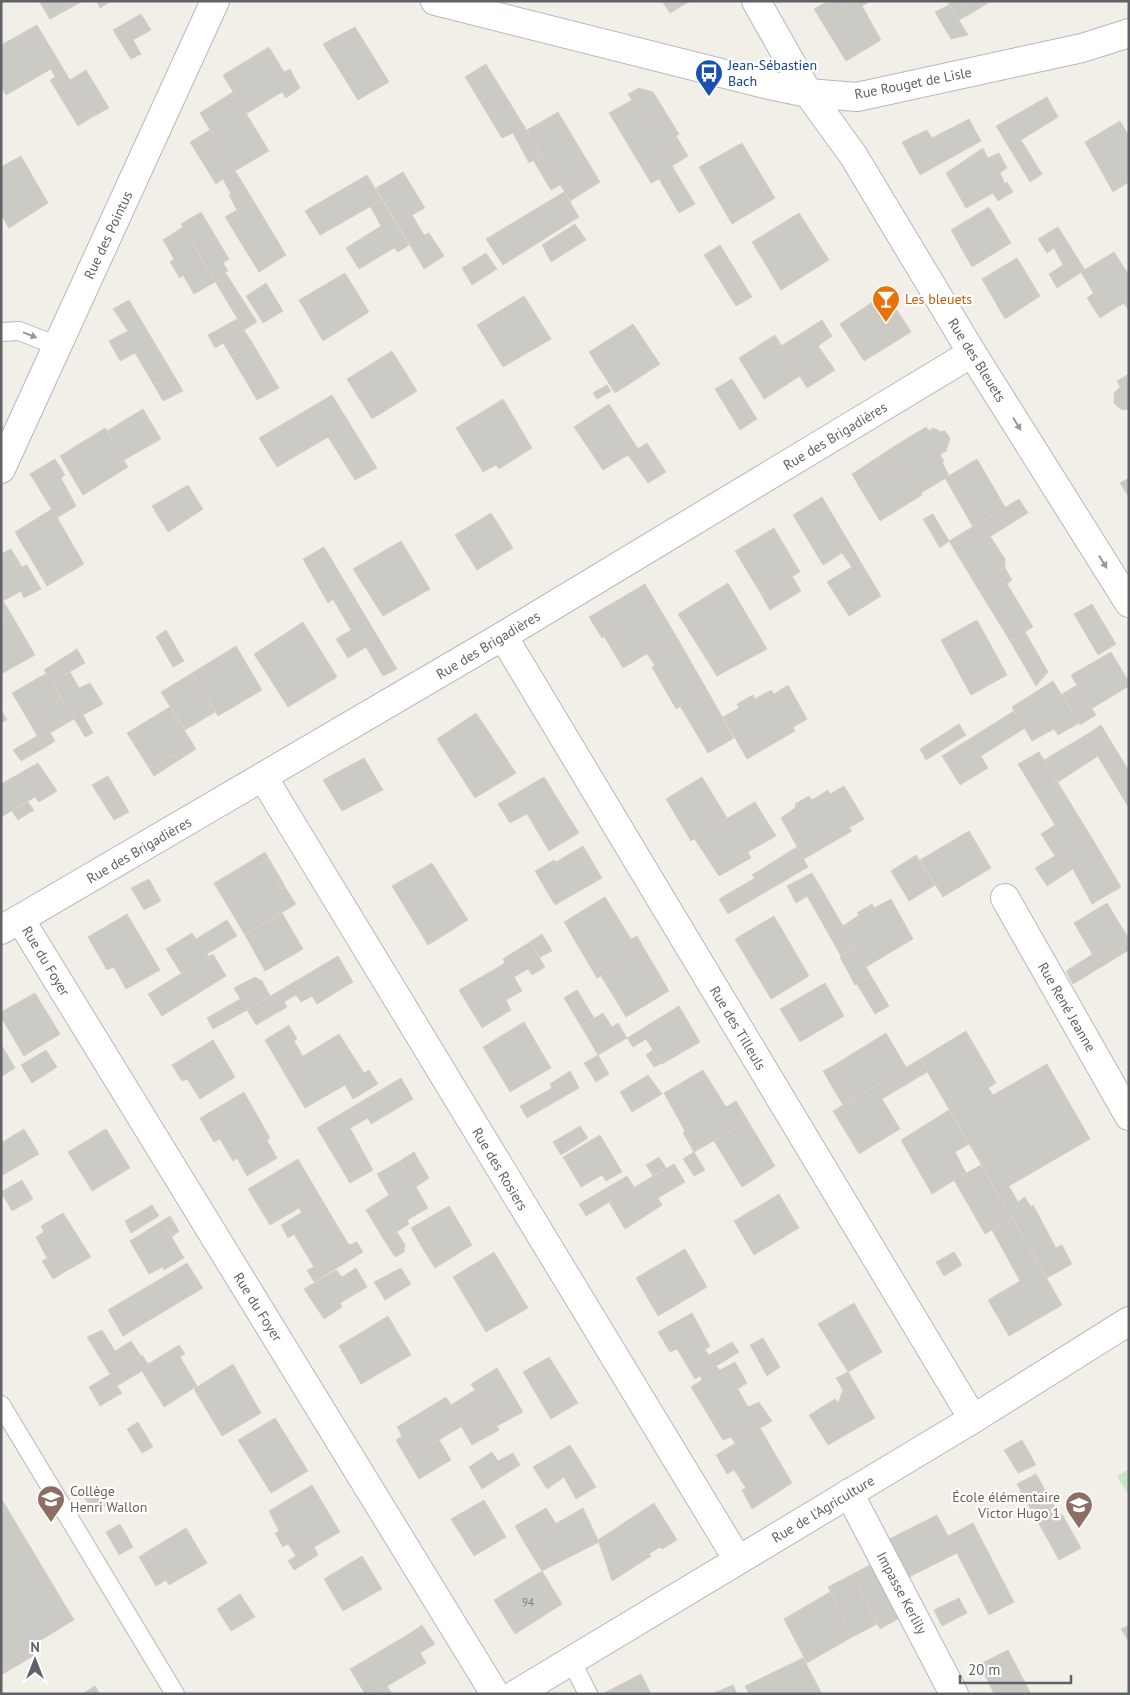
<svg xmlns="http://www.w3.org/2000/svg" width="1130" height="1695" viewBox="0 0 1130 1695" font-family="'PT Sans',sans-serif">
	<rect width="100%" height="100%" fill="#f1efe8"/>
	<polygon fill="#c5e8c5" points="1129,1469 1129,1496 1117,1476"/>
	<g fill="#cccac5" stroke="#d6d1c6">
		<polygon points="39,1 83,1 50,19"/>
		<polygon points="97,1 111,1 100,8"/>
		<polygon points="662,1 690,1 670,13"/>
		<polygon points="828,1 840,1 845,9 822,22 814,9"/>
		<polygon points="840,1 871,1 862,6 881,40 846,61 822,22 845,9"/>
		<polygon points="947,1 963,1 970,14 959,20"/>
		<polygon points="963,1 991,1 970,14"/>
		<polygon points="949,5 959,20 968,35 951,39 935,12"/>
		<polygon points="141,14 151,30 133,40 141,54 131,59 113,30"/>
		<polygon points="37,25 92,117 78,126 50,80 55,77 51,69 6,95 1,87 1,45"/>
		<polygon points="355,27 389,82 358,100 323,44"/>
		<polygon points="269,47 284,72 290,69 300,88 286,98 282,92 246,114 223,75"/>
		<polygon points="486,64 542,155 529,163 513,133 502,138 465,77"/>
		<polygon points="86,70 109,108 92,117 70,80"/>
		<polygon points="639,88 653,92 679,134 676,136 688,156 672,166 628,94"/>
		<polygon points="233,92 269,151 235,171 200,113"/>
		<polygon points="1047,97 1058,117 1021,140 1042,174 1030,182 996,126"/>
		<polygon points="632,100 695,204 679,213 659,179 651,183 609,113"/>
		<polygon points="558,112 600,182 570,201 527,130"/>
		<polygon points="969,119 981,141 920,175 902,142 927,130 932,138"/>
		<polygon points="1120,121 1129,136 1129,182 1113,192 1085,142"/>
		<polygon points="210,130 253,200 237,210 229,195 231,194 223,179 216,184 190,142"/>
		<polygon points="742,143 775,198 732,224 699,167"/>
		<polygon points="983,148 988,158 999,153 1007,168 1000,173 1005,184 1007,182 1013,192 998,201 993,193 966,208 946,173"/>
		<polygon points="542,155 560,185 551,190 533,160"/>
		<polygon points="21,156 48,203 9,228 1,215 1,167"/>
		<polygon points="403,172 425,208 412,215 424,235 429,233 444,256 424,269 376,188"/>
		<polygon points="367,175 382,200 320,235 305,211"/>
		<polygon points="564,192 579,217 503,265 486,239"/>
		<polygon points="253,200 286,255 259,272 225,217"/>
		<polygon points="382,200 409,245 398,252 394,248 359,269 346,248 381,226 370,206"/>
		<polygon points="989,207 1011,243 972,267 951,230"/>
		<polygon points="201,212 229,259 223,263 228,271 225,272 257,322 244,330 181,224"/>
		<polygon points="799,213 829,260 781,290 752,242"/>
		<polygon points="575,224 586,240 551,262 542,245"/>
		<polygon points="183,227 215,282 194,294 183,275 180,278 170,262 174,259 163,240"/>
		<polygon points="1058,227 1085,270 1057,288 1049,274 1063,265 1054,248 1047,253 1038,239"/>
		<polygon points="720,245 752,297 736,306 704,255"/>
		<polygon points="1114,252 1129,275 1129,300 1106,314 1081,272"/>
		<polygon points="486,253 497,269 472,285 462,268"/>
		<polygon points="1017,258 1040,296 1005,319 982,279"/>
		<polygon points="345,273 369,312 323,341 299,300"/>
		<polygon points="266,283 283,311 263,323 246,296"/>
		<polygon points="886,293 911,332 864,361 840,324"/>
		<polygon points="1094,293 1106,314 1100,318 1087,298"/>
		<polygon points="524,296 551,339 503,367 477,325"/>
		<polygon points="129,300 173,374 154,385 135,353 120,361 109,341 128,331 113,309"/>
		<polygon points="1129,300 1129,311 1124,303"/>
		<polygon points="237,319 244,330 215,348 208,335"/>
		<polygon points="822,320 832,336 818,346 835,370 807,388 781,346"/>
		<polygon points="633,324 660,364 615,393 589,352"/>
		<polygon points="244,330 253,344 231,356 223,343"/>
		<polygon points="775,335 800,376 764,399 739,358"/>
		<polygon points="253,344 279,388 257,400 231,356"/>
		<polygon points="392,351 417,391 372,419 347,379"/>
		<polygon points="173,374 183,391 163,401 154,385"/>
		<polygon points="1129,374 1129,410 1120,409 1114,403 1114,393 1120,387 1117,381"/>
		<polygon points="732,379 757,419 740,430 715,389"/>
		<polygon points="607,385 611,391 597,399 593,393"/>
		<polygon points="332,395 377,468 355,480 328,437 277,467 259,438"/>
		<polygon points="503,399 532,448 499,469 496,465 483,472 456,428"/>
		<polygon points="609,404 638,449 603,470 574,427"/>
		<polygon points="143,409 161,439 124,460 107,431"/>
		<polygon points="926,427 929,431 933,428 942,432 944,430 950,438 946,451 940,455 944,461 942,462 949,476 921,493 893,447"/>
		<polygon points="105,428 128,467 83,495 60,456"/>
		<polygon points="647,443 666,472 648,483 628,455"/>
		<polygon points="893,447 922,495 880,521 860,488 887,471 878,457"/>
		<polygon points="878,457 887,471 860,488 852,474"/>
		<polygon points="55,459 65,475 61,478 76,506 57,518 30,474"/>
		<polygon points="977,459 1005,507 973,527 945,478"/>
		<polygon points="1129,478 1129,497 1120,483"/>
		<polygon points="188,485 203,509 168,532 152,506"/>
		<polygon points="822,497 881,596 849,616 827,582 852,567 842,553 823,565 793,515"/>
		<polygon points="1019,499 1028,513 983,541 1001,570 1005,568 1009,575 980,592 949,541"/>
		<polygon points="52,509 84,564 47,586 15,532"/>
		<polygon points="491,513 513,548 477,570 455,535"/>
		<polygon points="933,514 949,541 940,548 923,519"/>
		<polygon points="774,528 800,572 761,594 735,551"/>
		<polygon points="990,536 1005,559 1005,568 1001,570 983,541"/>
		<polygon points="401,541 430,589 383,616 353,569"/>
		<polygon points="324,547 397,669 383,676 366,647 348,658 336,639 351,630 333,599 328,603 303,559"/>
		<polygon points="11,549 22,567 27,565 41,589 24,598 21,591 3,601 1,597 1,554"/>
		<polygon points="1009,575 1012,580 1007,584 1033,627 1010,641 980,592"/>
		<polygon points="792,576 801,591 770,610 761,594"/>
		<polygon points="728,583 767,649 717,676 678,614"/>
		<polygon points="645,584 676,636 630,664 615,640 622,636 619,628 602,638 589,617"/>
		<polygon points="3,601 11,614 1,619 1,602"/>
		<polygon points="1092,604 1116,644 1098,655 1074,614"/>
		<polygon points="11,614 35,655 1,674 1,619"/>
		<polygon points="977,620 1007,675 971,695 941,640"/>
		<polygon points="303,622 337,677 288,707 254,654"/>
		<polygon points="619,628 622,636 615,640 630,664 623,668 604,636"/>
		<polygon points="166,630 184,661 173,667 156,637"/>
		<polygon points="1025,632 1048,672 1036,686 1010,641"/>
		<polygon points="676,636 707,690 676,709 652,667 655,665 647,654"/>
		<polygon points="236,646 262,690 218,716 192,673"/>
		<polygon points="77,649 85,663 52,682 44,670"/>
		<polygon points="1111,652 1129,682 1129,686 1091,709 1071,675"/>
		<polygon points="70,672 79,688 90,683 103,704 83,715 93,733 85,737 52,682"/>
		<polygon points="47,673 61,698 27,718 12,693"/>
		<polygon points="192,673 215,712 185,730 161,692"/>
		<polygon points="1053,681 1079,723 1058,735 1054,729 1032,741 1012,707"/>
		<polygon points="788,685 807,719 793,727 795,731 747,759 723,717 739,708 737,704 753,695 755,699 771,690 774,694"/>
		<polygon points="1077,685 1096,715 1080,725 1062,694"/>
		<polygon points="707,690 734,738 708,753 680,706"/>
		<polygon points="61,698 74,719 50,733 55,741 44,748 27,718"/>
		<polygon points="170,707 196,749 179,760 174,754 149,768 127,733"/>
		<polygon points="1,710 7,720 1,723"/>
		<polygon points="1014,711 1025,728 981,756 988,768 960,785 942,756"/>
		<polygon points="476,713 516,773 475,798 437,739"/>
		<polygon points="959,724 966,735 926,760 920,749"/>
		<polygon points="1101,725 1118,753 1102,763 1086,735"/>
		<polygon points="1086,735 1098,756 1058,782 1044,760"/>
		<polygon points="37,736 44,748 21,761 13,750"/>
		<polygon points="1039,752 1090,835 1055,856 1041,834 1055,825 1018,764"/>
		<polygon points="1118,753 1129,771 1129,808 1102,763"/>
		<polygon points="174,754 179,760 154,776 149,768"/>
		<polygon points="364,758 383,790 342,811 323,780"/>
		<polygon points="38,763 57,791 39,802 35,797 1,817 1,784"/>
		<polygon points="108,776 129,812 114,820 92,785"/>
		<polygon points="544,777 579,833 549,851 527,814 510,823 498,804"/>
		<polygon points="702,777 727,818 691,841 666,799"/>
		<polygon points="844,786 864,819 849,828 852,831 804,859 781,818 796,807 795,804 809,796 812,800 828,790 830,794"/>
		<polygon points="28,802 34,810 18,820 12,811"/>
		<polygon points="755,802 776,836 748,852 751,858 719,876 694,838"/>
		<polygon points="969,831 991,868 943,897 920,860"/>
		<polygon points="1090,835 1121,887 1092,904 1073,869 1047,886 1035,868"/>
		<polygon points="583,846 602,878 555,905 535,871 554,860 556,862"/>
		<polygon points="797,847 808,867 728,914 719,899 755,878 752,875"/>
		<polygon points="265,852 269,859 240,876 236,870"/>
		<polygon points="916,855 935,885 909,901 891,871"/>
		<polygon points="269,859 282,881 277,884 281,889 285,887 296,904 245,935 214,883 236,870 240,876"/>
		<polygon points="432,863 468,920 428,945 392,886"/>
		<polygon points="812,873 821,888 796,903 787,886"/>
		<polygon points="149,879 161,901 144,910 131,888"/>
		<polygon points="282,881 285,887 281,889 277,884"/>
		<polygon points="821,888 855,947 841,956 807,896"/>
		<polygon points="605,897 631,939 637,936 645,950 597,978 564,922"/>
		<polygon points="891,899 913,939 866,967 843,926 859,915 857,913 872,904 874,908"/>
		<polygon points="1107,903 1129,939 1129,942 1097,962 1074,923"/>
		<polygon points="282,913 303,949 265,971 245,935"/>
		<polygon points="127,914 160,970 126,989 114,967 107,970 88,937"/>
		<polygon points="774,916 809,976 771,999 735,939"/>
		<polygon points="227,920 237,936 207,954 209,957 181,973 166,949 192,933 196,939"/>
		<polygon points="542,934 552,951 540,957 530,942"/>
		<polygon points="530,942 545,967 532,975 528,969 514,977 522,991 506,1000 511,1010 482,1028 459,990 505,963 503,959"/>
		<polygon points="1129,942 1129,950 1073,984 1066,971 1093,954 1097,962"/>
		<polygon points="855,947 871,976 855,985 840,957"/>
		<polygon points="645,950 669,991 626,1017 601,976"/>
		<polygon points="213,954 226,976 162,1016 148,994"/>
		<polygon points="338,956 353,982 317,1004 312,996 301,1002 296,995 284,1002 287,1007 256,1025 247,1010"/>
		<polygon points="871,976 889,1006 875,1014 857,984"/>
		<polygon points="255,977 262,981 270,996 247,1010 234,988"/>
		<polygon points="825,983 844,1016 800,1042 780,1009"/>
		<polygon points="577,990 594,1018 581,1026 564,998"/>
		<polygon points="35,993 60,1034 24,1056 1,1017 1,1012"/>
		<polygon points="240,999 247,1010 213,1029 207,1018"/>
		<polygon points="679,1006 700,1042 662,1064 646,1039 633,1047 627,1038"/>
		<polygon points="603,1013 612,1027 618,1023 627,1038 598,1055 581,1026"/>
		<polygon points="524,1022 551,1068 510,1092 483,1047"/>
		<polygon points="289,1025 297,1039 294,1041 303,1057 282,1069 265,1040"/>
		<polygon points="966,1031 996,1083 988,1088 993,1095 1047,1064 1090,1139 1009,1186 1018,1202 1025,1197 1031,1207 1033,1205 1056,1248 1062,1245 1072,1264 1047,1278 920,1059"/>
		<polygon points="886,1033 906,1067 851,1100 831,1067"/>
		<polygon points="339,1034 364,1073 369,1070 378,1084 353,1099 345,1085 305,1108 282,1069"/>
		<polygon points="213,1040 235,1077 200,1099 187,1079 182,1081 172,1065"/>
		<polygon points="1,1044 15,1068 1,1077"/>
		<polygon points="46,1050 57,1067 32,1083 21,1065"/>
		<polygon points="653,1050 662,1063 654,1067 646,1055"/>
		<polygon points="598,1055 609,1074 596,1082 584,1063"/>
		<polygon points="920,1059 927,1072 882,1099 900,1129 859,1154 833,1111"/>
		<polygon points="831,1067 851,1100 843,1105 823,1071"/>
		<polygon points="703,1070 726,1107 736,1101 748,1121 694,1152 683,1133 685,1131 664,1093"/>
		<polygon points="570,1071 579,1088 527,1118 520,1106 552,1088 550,1084"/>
		<polygon points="648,1075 662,1094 632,1112 620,1092"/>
		<polygon points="401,1078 413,1099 371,1124 368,1118 350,1128 373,1170 350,1183 317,1128"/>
		<polygon points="244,1092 270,1138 267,1140 277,1158 247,1176 237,1158 233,1161 215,1131 209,1134 200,1118"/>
		<polygon points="949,1110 969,1144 955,1152 966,1173 932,1194 901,1140"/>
		<polygon points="748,1121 775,1166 742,1187 714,1141"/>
		<polygon points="580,1126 588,1138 561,1155 553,1142"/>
		<polygon points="24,1129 39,1154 1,1176 1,1143"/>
		<polygon points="106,1129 130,1168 92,1191 68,1152"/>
		<polygon points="215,1131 220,1139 214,1142 209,1134"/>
		<polygon points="600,1135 622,1172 606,1181 602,1175 581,1187 563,1157"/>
		<polygon points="414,1152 422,1166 409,1174 400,1161"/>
		<polygon points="694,1152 705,1170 694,1176 683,1159"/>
		<polygon points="659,1157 666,1168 653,1176 646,1165"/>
		<polygon points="298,1159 322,1200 302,1213 299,1208 270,1225 248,1189"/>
		<polygon points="400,1161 409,1174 422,1166 429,1178 416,1187 428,1208 407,1220 409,1224 384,1240 366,1210 389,1195 377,1174"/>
		<polygon points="674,1164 685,1182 658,1198 662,1205 625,1229 609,1202"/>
		<polygon points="981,1165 1012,1218 985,1234 954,1180"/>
		<polygon points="627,1176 634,1187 586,1216 579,1204"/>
		<polygon points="22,1180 33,1199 12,1211 1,1192"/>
		<polygon points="779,1194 799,1228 754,1255 734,1221"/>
		<polygon points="322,1200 349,1245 357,1242 363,1252 314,1282 307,1270 314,1267 294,1234 288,1238 281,1225"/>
		<polygon points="152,1205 159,1216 131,1233 125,1221"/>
		<polygon points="449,1206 472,1245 443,1263 429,1239 420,1244 411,1228"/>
		<polygon points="63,1213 91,1257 68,1270 57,1252 47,1258 36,1237 44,1232 41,1226"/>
		<polygon points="170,1216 179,1231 172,1237 162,1221"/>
		<polygon points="1012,1218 1062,1305 1009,1336 988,1300 1020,1281 992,1230"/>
		<polygon points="162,1221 184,1258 164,1270 163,1267 149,1274 130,1241"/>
		<polygon points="397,1232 405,1245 404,1252 395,1257 384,1240"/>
		<polygon points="429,1239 443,1263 435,1268 420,1244"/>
		<polygon points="685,1249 707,1287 658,1316 636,1278"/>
		<polygon points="57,1252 68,1270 53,1279 42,1261"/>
		<polygon points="494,1252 528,1308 486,1332 453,1277"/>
		<polygon points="954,1252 962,1265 944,1276 936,1262"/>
		<polygon points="187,1263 203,1288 123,1336 108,1310"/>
		<polygon points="356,1268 367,1287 340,1303 342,1307 324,1319 304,1289 336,1270 342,1277"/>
		<polygon points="401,1268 411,1284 385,1300 374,1282"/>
		<polygon points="854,1303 882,1352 848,1372 818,1324"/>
		<polygon points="692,1313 710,1346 705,1350 709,1355 732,1342 739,1352 695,1379 677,1349 670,1352 658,1332"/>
		<polygon points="388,1316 411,1355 361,1384 339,1346"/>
		<polygon points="102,1330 115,1351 131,1341 141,1356 110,1374 87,1337"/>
		<polygon points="763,1338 780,1367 767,1376 750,1345"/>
		<polygon points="179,1345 185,1354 180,1357 197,1386 164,1407 142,1371 117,1386 122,1393 100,1406 89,1387 142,1355 148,1364"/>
		<polygon points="549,1357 578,1403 551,1419 523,1372"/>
		<polygon points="735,1362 747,1383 738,1389 748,1407 759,1402 772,1421 735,1443 731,1437 723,1440 691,1387 702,1380 700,1375 716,1366 720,1370"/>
		<polygon points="233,1364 261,1413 222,1436 194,1389"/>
		<polygon points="497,1368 523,1412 497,1426 471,1384"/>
		<polygon points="848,1372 875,1418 828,1445 809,1415 835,1399 838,1403 843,1390 836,1378"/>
		<polygon points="475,1390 488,1411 464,1425 451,1405"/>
		<polygon points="446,1397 464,1425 407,1459 396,1440 402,1436 397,1427"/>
		<polygon points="488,1411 499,1430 472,1445 461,1426"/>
		<polygon points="275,1418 308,1471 271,1493 238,1440"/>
		<polygon points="138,1422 153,1447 142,1453 127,1429"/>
		<polygon points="760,1428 792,1483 752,1509 742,1490 746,1488 734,1470 727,1474 716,1455"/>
		<polygon points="439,1440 451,1460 419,1479 407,1459"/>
		<polygon points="1022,1440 1036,1465 1018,1473 1004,1450"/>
		<polygon points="570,1445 596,1487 576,1499 564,1477 547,1489 533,1467"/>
		<polygon points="492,1452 498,1461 513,1453 520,1465 482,1489 469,1467"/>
		<polygon points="1036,1474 1060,1516 1062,1514 1081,1548 1059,1560 1017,1484"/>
		<polygon points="312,1485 340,1532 314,1547 318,1555 294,1570 288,1561 296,1556 288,1544 283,1547 275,1533 279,1531 269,1511"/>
		<polygon points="97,1488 107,1505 94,1513 84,1496"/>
		<polygon points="1,1498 74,1620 31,1646 35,1655 1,1675"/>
		<polygon points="484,1500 506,1537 474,1556 451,1519"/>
		<polygon points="654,1503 677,1540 662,1549 660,1547 649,1554 651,1556 612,1581 598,1540"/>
		<polygon points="546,1508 556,1524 524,1542 515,1526"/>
		<polygon points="583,1508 599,1542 542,1571 524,1542"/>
		<polygon points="937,1515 957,1553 901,1581 881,1543"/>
		<polygon points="973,1523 1014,1602 989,1615 948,1536"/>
		<polygon points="120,1524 133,1547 119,1555 106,1532"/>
		<polygon points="186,1528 207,1563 169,1585 148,1551"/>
		<polygon points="148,1551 166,1580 156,1586 139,1557"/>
		<polygon points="362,1556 382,1589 343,1611 324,1579"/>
		<polygon points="875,1562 903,1616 880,1629 853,1574"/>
		<polygon points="542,1571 562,1604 515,1634 494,1600"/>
		<polygon points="853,1574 877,1624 852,1637 828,1587"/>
		<polygon points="830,1592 852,1637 807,1663 784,1619"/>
		<polygon points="240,1594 255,1617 231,1631 217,1609"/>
		<polygon points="959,1598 967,1613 942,1626 934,1610"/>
		<polygon points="422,1625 435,1644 420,1653 409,1634"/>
		<polygon points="1129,1625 1129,1642 1121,1629"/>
		<polygon points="409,1634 426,1663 387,1686 389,1689 380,1694 365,1694 350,1669"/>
		<polygon points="1008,1650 1031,1694 994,1694 980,1664"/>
		<polygon points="803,1658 822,1694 749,1694 745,1686"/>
		<polygon points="641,1674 651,1694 604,1694 604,1693"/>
		<polygon points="733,1685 737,1694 714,1694 714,1693"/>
		<polygon points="95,1686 100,1694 82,1694"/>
		<polygon points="389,1689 391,1693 380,1694"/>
	</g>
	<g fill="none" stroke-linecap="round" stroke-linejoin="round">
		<g stroke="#b5b8bc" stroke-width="20">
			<g id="service">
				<polyline points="1,332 19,331 58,346"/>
				<polyline points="1,1405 175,1694"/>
				<polyline points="571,1660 588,1694"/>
			</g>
		</g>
		<g stroke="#b5b8bc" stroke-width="30">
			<g id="minor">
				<polyline points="435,1 769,85 808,93 857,97 1082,48 1129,33"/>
				<polyline points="756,1 808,93 853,155 972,353 1129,603"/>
				<polyline points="1,469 215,1"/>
				<polyline points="503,636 973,1419"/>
				<polyline points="263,777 738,1560"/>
				<polyline points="1005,898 1129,1116"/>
				<polyline points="20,919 495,1694"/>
				<polyline points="1,930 503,636 972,353"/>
				<polyline points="849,1493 954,1694"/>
				<polyline points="516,1694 973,1419 1129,1321"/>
			</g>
		</g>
		<use href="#service" stroke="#fff" stroke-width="18"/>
		<use href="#minor" stroke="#fff" stroke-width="28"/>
	</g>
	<defs><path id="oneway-solid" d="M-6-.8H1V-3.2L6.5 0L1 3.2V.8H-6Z" transform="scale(1.25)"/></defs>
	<g fill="#979a9d">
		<use href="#oneway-solid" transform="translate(30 335) rotate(21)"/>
		<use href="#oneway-solid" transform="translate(1017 424) rotate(58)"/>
		<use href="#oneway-solid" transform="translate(1103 562) rotate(58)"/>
	</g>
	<defs>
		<g id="bus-pin" transform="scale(1.4375)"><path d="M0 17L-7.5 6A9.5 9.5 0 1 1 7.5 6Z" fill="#1a4fb4" stroke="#fff"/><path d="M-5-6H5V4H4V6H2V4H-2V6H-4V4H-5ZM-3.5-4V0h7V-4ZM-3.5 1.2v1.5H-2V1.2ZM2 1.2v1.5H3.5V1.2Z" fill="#fff"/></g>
		<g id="bar-pin" transform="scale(1.4375)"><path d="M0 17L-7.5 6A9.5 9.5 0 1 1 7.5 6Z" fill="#e8710a" stroke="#fff"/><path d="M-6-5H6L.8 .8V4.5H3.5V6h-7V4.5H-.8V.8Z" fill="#fff"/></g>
		<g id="school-pin" transform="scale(1.4375)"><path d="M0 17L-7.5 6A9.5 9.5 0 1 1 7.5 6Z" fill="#8d6e63" stroke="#fff"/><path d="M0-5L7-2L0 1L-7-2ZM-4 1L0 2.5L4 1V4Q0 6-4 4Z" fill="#fff"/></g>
	</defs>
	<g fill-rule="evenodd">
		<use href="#bus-pin" x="709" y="73"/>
		<use href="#bar-pin" x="886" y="299"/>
		<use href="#school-pin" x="51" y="1499"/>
		<use href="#school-pin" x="1079" y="1505"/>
	</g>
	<g text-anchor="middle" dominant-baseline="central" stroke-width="4.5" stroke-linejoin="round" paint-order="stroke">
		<g font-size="11" fill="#7a7d7f">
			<text x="528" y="1602">94</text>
		</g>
		<g font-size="14" fill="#164399" stroke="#fff" text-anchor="start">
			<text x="728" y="65">Jean-Sébastien<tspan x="728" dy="16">Bach</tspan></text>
		</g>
		<g font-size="14" fill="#5f6368" stroke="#fff">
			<text transform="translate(913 83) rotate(-11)">Rue Rouget de Lisle</text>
			<text transform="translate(108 235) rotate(-65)">Rue des Pointus</text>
			<text transform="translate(977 360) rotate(58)">Rue des Bleuets</text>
			<text transform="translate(835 436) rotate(-31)">Rue des Brigadières</text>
			<text transform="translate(488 645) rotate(-31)">Rue des Brigadières</text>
			<text transform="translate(139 850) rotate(-30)">Rue des Brigadières</text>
			<text transform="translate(46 961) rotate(59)">Rue du Foyer</text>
			<text transform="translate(1067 1007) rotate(60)">Rue René Jeanne</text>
			<text transform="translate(738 1028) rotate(59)">Rue des Tilleuls</text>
			<text transform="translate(500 1169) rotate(59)">Rue des Rosiers</text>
			<text transform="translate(258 1307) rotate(58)">Rue du Foyer</text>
			<text transform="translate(823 1509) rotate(-31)">Rue de l'Agriculture</text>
			<text transform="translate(902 1593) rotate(62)">Impasse Kerlily</text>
		</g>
		<g font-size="14" fill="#c56008" stroke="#fff" text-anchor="start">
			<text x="905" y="299">Les bleuets</text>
		</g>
		<g font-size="14" fill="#785e54" stroke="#fff" text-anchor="start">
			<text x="70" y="1491">Collège<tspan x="70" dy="16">Henri Wallon</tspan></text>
			<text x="1060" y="1497" text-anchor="end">École élémentaire<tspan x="1060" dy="16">Victor Hugo 1</tspan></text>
		</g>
	</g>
	<rect width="1130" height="1695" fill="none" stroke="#5f6368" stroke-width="5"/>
	<g transform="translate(35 1660)" stroke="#ffffff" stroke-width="4" paint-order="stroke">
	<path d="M0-4L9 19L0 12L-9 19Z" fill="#5f6368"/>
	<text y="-8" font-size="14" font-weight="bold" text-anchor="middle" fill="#5f6368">N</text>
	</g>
	<path d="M960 1675v8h111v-8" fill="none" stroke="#5f6368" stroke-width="2.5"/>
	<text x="968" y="1675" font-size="15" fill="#5f6368" stroke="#ffffff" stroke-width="4" paint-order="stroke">20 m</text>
</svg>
